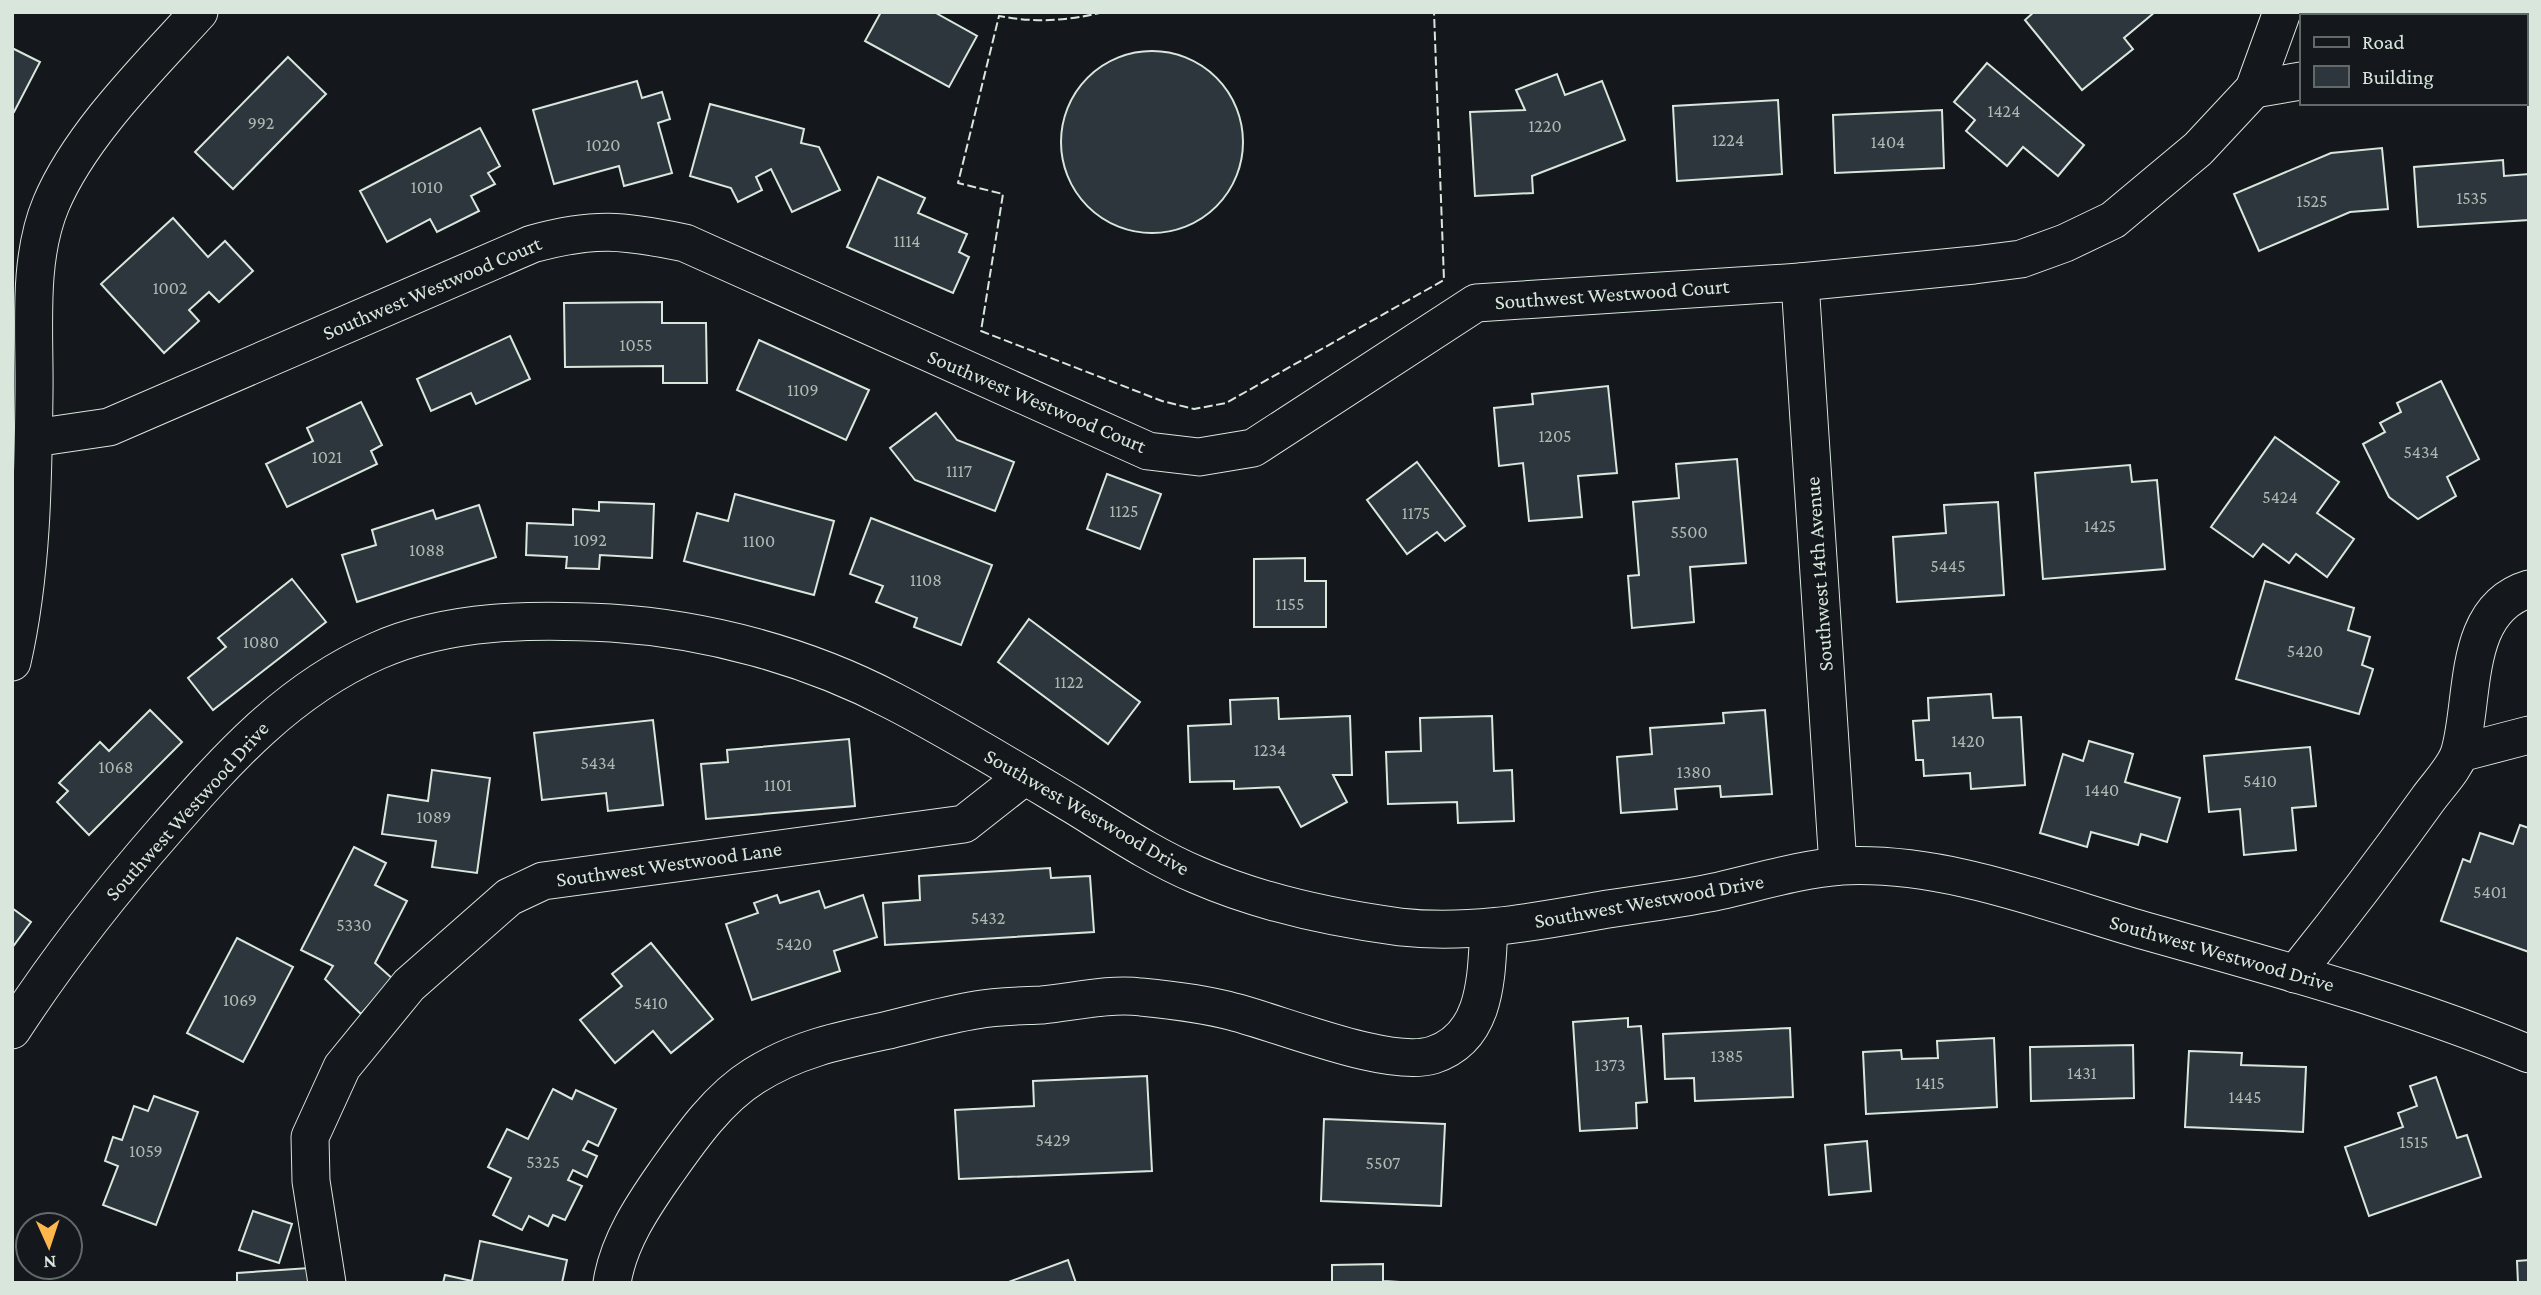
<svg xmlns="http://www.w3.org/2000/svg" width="2541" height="1295" viewBox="0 0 2541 1295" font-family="'Crimson Pro',serif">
	<rect width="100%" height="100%" fill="#14181c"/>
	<g fill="#2c363c" stroke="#d8e6dc" stroke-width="2">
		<polygon points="881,12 934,12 977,36 949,87 865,41"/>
		<polygon points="2034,12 2155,12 2124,38 2133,49 2082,90 2025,20"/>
		<polygon points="12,48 40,62 14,112 12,111"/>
		<circle cx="1152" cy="142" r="91"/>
		<polygon points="288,57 326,94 233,189 195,152"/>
		<polygon points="1987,63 2084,145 2058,176 2023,147 2007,166 1966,131 1975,120 1954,102"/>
		<polygon points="1557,74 1565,95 1602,81 1625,140 1532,176 1533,193 1475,196 1470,112 1525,110 1516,90"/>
		<polygon points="637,81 642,98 662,92 670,119 658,123 672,173 624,186 619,166 554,184 533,110"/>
		<polygon points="1778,100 1782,174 1677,181 1673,106"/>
		<polygon points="710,104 804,129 801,143 819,147 840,190 792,212 771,169 756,177 762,190 738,202 731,188 690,176"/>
		<polygon points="1942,110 1944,168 1835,173 1833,115"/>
		<polygon points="480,128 500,166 488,173 495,184 471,196 479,211 437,232 430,219 387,242 360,191"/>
		<polygon points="2382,148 2388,209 2350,212 2259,251 2234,194 2331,153"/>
		<polygon points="2503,160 2504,176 2529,174 2529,220 2418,227 2414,167"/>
		<polygon points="878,177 925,198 918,213 967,234 959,252 969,257 953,293 847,247"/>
		<polygon points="173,218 208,257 225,241 253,271 219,302 209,292 189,310 199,321 164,353 101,284"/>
		<polygon points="662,302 662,323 706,323 707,383 663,383 663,366 565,367 564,303"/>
		<polygon points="510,336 530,379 476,404 471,393 431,411 417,379"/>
		<polygon points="759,340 869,390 846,440 737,390"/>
		<polygon points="2441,381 2479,459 2447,477 2456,496 2418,519 2389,497 2363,444 2385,432 2380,423 2401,412 2397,403"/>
		<polygon points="1608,386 1617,473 1578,476 1582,517 1529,521 1523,463 1499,466 1494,408 1533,404 1532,394"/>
		<polygon points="361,402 382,445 371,451 377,464 287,507 266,464 313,441 307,428"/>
		<polygon points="936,413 957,440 1014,462 995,511 915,480 890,448"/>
		<polygon points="2275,437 2339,482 2317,513 2354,539 2327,577 2296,554 2289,563 2263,544 2253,557 2211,527"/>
		<polygon points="1737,459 1746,563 1690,567 1694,622 1632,628 1628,576 1639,575 1633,502 1679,498 1676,464"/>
		<polygon points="1417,462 1465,526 1445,541 1437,532 1407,554 1367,500"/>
		<polygon points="2130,465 2132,482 2157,480 2165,569 2043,579 2035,473"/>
		<polygon points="1107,474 1161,494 1140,549 1087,529"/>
		<polygon points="735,494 834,521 814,595 684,561 697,513 728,521"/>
		<polygon points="599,502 654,504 652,558 600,555 599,569 566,568 567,557 526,555 527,523 573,525 573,509 599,511"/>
		<polygon points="1998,502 2004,595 1897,602 1893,537 1946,533 1944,505"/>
		<polygon points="479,505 496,557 357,602 342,555 376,545 372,530 433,510 436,519"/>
		<polygon points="871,518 992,565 961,645 914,627 917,618 876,602 883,586 850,574"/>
		<polygon points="1305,558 1305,581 1326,581 1326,627 1254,627 1254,559"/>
		<polygon points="292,579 326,622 213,710 188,678 226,647 218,638"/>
		<polygon points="2265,581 2354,608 2348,630 2370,637 2362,665 2373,669 2359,714 2236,679"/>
		<polygon points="1029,619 1140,702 1108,744 998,662"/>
		<polygon points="1991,694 1993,718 2021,717 2025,785 1971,789 1970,773 1924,776 1923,760 1916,760 1913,721 1929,720 1928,698"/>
		<polygon points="1278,698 1279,719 1350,716 1352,775 1333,775 1347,802 1301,827 1279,787 1234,789 1234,781 1190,782 1188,726 1231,724 1230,700"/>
		<polygon points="150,710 182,742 89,835 57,802 68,791 59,783 100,742 109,751"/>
		<polygon points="1765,710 1772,794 1721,797 1720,786 1675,789 1677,809 1621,813 1617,757 1652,754 1650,728 1724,723 1723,713"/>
		<polygon points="1492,716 1494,771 1512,770 1514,821 1458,823 1457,802 1388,804 1386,752 1421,751 1420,718"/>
		<polygon points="653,720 663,805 608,811 606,793 542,800 534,733"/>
		<polygon points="849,739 855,806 706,819 701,764 728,762 727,750"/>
		<polygon points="2089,741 2133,754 2125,782 2180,798 2167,842 2141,834 2138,845 2091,832 2087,847 2040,833 2063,754 2083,761"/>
		<polygon points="2310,747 2316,806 2292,808 2296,850 2244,855 2240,809 2209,812 2204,756"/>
		<polygon points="432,770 490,778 477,873 432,867 436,841 382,834 388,795 428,801"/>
		<polygon points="2520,825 2529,828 2529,952 2441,921 2463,859 2470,862 2480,833 2513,844"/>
		<polygon points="354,847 386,863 375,885 407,901 375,963 393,979 361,1014 325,979 333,966 301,950"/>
		<polygon points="1050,868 1051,878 1090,876 1094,932 885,945 883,903 920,900 919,876"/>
		<polygon points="819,891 825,908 863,895 877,937 834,951 840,971 752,1000 726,924 758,913 754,903 777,895 780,903"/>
		<polygon points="12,908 31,922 12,948"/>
		<polygon points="237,938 293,967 243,1062 187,1033"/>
		<polygon points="651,943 713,1019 671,1053 653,1031 615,1063 580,1020 622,986 612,974"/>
		<polygon points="1628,1018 1628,1027 1641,1026 1647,1102 1636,1103 1637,1128 1580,1131 1573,1022"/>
		<polygon points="1790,1028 1793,1097 1695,1101 1694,1078 1665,1079 1663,1034"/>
		<polygon points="1994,1038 1997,1107 1866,1114 1863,1052 1901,1050 1902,1059 1938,1058 1937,1041"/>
		<polygon points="2133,1045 2134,1098 2031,1101 2030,1047"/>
		<polygon points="2189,1051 2242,1053 2241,1065 2306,1067 2303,1132 2185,1127"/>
		<polygon points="1147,1076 1152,1171 959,1179 955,1110 1034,1106 1033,1081"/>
		<polygon points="2436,1077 2457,1138 2467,1135 2481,1177 2369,1216 2345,1147 2403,1127 2398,1113 2417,1106 2410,1086"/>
		<polygon points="553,1089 572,1099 576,1090 616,1109 598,1146 588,1141 583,1150 597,1156 587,1177 573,1170 568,1180 582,1186 565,1220 553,1215 548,1226 529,1216 522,1230 493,1215 511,1178 488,1167 507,1129 528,1139"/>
		<polygon points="154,1096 198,1112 156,1225 103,1205 118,1166 105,1161 113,1137 122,1140 134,1106 148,1111"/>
		<polygon points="1324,1119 1445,1124 1441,1206 1321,1201"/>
		<polygon points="1867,1141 1871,1191 1829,1195 1825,1145"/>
		<polygon points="253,1211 292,1224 279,1263 239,1250"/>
		<polygon points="480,1241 567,1260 562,1283 443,1283 445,1275 472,1281"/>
		<polygon points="1068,1260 1076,1283 1006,1283"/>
		<polygon points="2529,1260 2529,1283 2518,1283 2517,1261"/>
		<polygon points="1383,1264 1383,1281 1417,1283 1332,1283 1332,1265"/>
		<polygon points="309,1268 310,1283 237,1283 237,1273"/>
	</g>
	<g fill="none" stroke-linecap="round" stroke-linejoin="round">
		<g stroke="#d8e6dc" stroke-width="39">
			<g id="minor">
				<polyline points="2525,61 2529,61"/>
				<polyline points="2254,89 2301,81"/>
				<polyline points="1800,282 1838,866"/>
				<path d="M34,438L109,427L532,244C594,227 623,230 685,243L1148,451L1199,457L1253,448L1476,303L1800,282L1974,265L2021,259L2065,243L2113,220L2198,149L2254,89L2282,12"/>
				<path d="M12,662C32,575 33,481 34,393C35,332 27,261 51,204C80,135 149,67 199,12"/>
				<polyline points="2460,753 2529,735"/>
				<path d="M2295,974C2341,917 2385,859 2428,799C2438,785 2456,767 2460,751C2475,697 2462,609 2529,589"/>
				<path d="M12,1030C58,959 109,894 165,830C227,759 288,690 377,651C449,619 534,619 611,623C707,629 807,656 893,701C955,733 1015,770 1075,806C1114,830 1154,857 1197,875C1259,902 1332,918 1400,927C1470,935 1539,921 1608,909C1645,903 1682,899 1719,891C1759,882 1801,869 1842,866C1944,861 2046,902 2142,930C2273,967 2404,1002 2529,1054"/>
				<polyline points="327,1283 311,1181 310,1137 342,1067 409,985 509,897 543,881 964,824 1025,776"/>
				<path d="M612,1283C618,1243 642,1207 665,1174C689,1140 717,1099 754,1076C795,1050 837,1041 884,1031C914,1024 945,1015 976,1010C997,1006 1020,1006 1042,1005C1073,1002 1110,993 1141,997C1172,1000 1205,1004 1234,1012C1282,1024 1389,1069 1433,1055C1488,1037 1486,975 1489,928"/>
			</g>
		</g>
		<use href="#minor" stroke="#14181c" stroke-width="37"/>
		<path stroke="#d8e6dc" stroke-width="2" stroke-dasharray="9 3.5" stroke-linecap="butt" d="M1104,12C1067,21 1036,23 999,16L958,183L1003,194L981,331L1162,401L1194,409L1226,403L1444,280L1434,12"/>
	</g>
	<g text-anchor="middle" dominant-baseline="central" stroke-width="5" stroke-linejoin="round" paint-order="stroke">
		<g font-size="18" fill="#adbab4">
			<text x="2004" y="111">1424</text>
			<text x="261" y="123">992</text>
			<text x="1545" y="126">1220</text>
			<text x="1728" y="140">1224</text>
			<text x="1888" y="142">1404</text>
			<text x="603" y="145">1020</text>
			<text x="427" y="187">1010</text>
			<text x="2472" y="198">1535</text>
			<text x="2312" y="201">1525</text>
			<text x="907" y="241">1114</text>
			<text x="170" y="288">1002</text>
			<text x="636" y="345">1055</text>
			<text x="803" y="390">1109</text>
			<text x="1555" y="436">1205</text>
			<text x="2421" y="452">5434</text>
			<text x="327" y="457">1021</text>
			<text x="959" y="471">1117</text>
			<text x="2280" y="497">5424</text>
			<text x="1124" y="511">1125</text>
			<text x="1416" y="513">1175</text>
			<text x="2100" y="526">1425</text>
			<text x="1689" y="532">5500</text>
			<text x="590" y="540">1092</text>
			<text x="759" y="541">1100</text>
			<text x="427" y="550">1088</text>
			<text x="1948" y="566">5445</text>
			<text x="926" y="580">1108</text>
			<text x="1290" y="604">1155</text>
			<text x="261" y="642">1080</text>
			<text x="2305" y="651">5420</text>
			<text x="1069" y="682">1122</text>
			<text x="1968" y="741">1420</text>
			<text x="1270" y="750">1234</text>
			<text x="598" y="763">5434</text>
			<text x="116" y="767">1068</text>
			<text x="1694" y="772">1380</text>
			<text x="2260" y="781">5410</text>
			<text x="778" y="785">1101</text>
			<text x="2102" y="790">1440</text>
			<text x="434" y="817">1089</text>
			<text x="2490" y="892">5401</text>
			<text x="988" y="918">5432</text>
			<text x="354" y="925">5330</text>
			<text x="794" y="944">5420</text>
			<text x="240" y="1000">1069</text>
			<text x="651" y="1003">5410</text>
			<text x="1727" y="1056">1385</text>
			<text x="1610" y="1065">1373</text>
			<text x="2082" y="1073">1431</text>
			<text x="1930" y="1083">1415</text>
			<text x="2245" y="1097">1445</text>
			<text x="1053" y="1140">5429</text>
			<text x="2414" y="1142">1515</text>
			<text x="146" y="1151">1059</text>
			<text x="543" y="1162">5325</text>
			<text x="1383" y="1163">5507</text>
		</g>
		<g font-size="21" fill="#d8e6dc" stroke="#14181c">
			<text transform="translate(432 288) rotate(-23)">Southwest Westwood Court</text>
			<text transform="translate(1612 294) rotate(-4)">Southwest Westwood Court</text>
			<text transform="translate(1037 401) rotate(23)">Southwest Westwood Court</text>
			<text transform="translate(1819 574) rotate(-94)">Southwest 14th Avenue</text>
			<text transform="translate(187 811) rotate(-48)">Southwest Westwood Drive</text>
			<text transform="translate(1087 812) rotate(30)">Southwest Westwood Drive</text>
			<text transform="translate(669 864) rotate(-8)">Southwest Westwood Lane</text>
			<text transform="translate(1649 901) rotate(-10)">Southwest Westwood Drive</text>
			<text transform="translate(2222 953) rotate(16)">Southwest Westwood Drive</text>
		</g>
	</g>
	<rect width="2541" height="1295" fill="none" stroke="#d8e6dc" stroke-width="28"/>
	<rect x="2300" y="14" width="228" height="91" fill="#14181c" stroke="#626a69" stroke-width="2"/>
	<rect x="2314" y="37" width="35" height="10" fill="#14181c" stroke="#626a69" stroke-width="2"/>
	<text x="2362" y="49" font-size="21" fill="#d8e6dc">Road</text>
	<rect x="2314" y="66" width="35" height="21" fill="#2c363c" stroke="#626a69" stroke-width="2"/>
	<text x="2362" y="84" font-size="21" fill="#d8e6dc">Building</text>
	<g transform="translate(49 1246) rotate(177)"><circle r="33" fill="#14181c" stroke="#626a69" stroke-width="2"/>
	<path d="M0-5L12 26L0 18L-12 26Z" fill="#ffb74d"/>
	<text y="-10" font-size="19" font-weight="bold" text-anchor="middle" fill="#d8e6dc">N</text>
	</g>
</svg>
